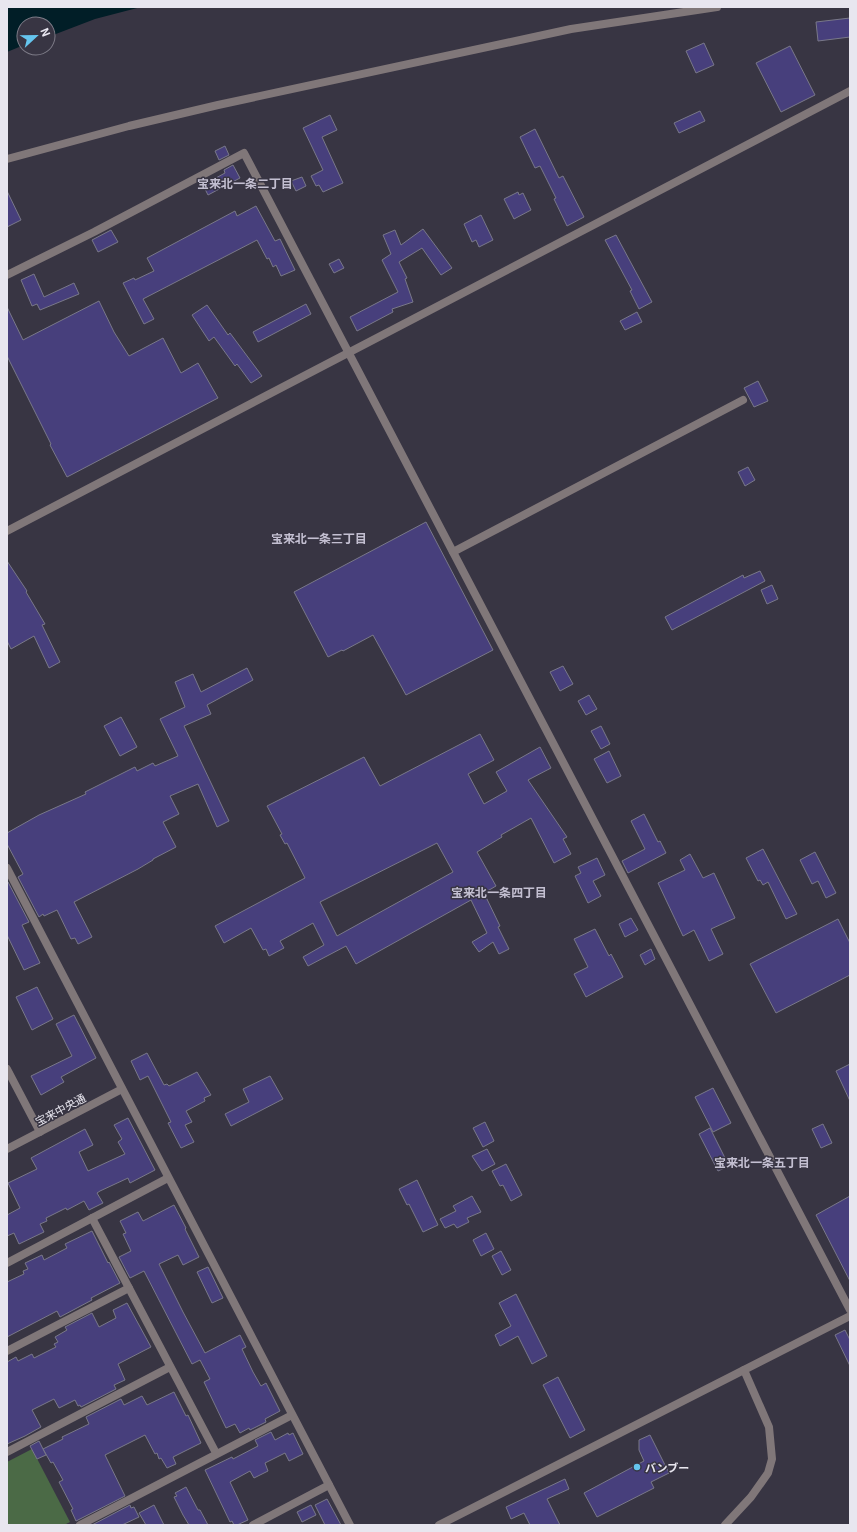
<svg xmlns="http://www.w3.org/2000/svg" width="857" height="1532" viewBox="0 0 857 1532" font-family="Georgia,'Noto Sans JP',serif">
	<rect width="100%" height="100%" fill="#383543"/>
	<polygon fill="#4b6a46" points="32,1449 70,1522 64,1525 7,1525 7,1462"/>
	<polygon fill="#011e27" points="7,7 141,7 95,19 48,37 48,24 24,24 24,45 7,52"/>
	<g fill="#473f7c" stroke="#797889" fill-rule="evenodd">
		<polygon points="850,18 850,37 818,41 816,22"/>
		<polygon points="704,43 714,65 696,73 686,51"/>
		<polygon points="790,46 815,95 781,112 756,63"/>
		<polygon points="700,111 705,121 679,133 674,123"/>
		<polygon points="330,115 337,130 322,137 343,183 323,192 319,185 316,186 311,176 323,170 303,128"/>
		<polygon points="535,129 559,178 563,176 584,217 567,226 554,199 556,198 540,166 535,168 520,137"/>
		<polygon points="225,146 229,155 219,160 215,151"/>
		<polygon points="233,165 240,178 208,195 203,185 225,173 224,170"/>
		<polygon points="302,177 306,186 296,191 291,181"/>
		<polygon points="7,191 21,220 7,227"/>
		<polygon points="518,192 519,195 523,193 531,210 514,219 504,199"/>
		<polygon points="256,206 275,241 280,239 295,270 281,276 276,265 273,267 269,258 267,259 257,240 143,299 154,319 144,324 123,283 134,278 135,280 154,271 147,258 235,211 237,216"/>
		<polygon points="481,215 493,240 479,247 476,240 472,242 464,224"/>
		<polygon points="423,229 452,268 441,275 422,248 399,262 407,278 405,279 413,302 392,309 393,312 357,331 350,317 398,292 382,260 391,254 383,235 395,230 401,245"/>
		<polygon points="111,230 118,242 98,252 92,240"/>
		<polygon points="616,235 652,302 639,309 630,291 632,290 605,240"/>
		<polygon points="339,259 344,268 334,273 329,264"/>
		<polygon points="34,274 44,297 74,283 79,294 40,310 37,304 32,306 21,280"/>
		<polygon points="99,301 114,332 129,356 163,338 181,373 198,363 218,398 67,477 50,445 51,444 7,356 7,307 23,340"/>
		<polygon points="306,304 311,314 258,342 253,332"/>
		<polygon points="207,305 228,335 230,333 262,376 251,383 237,364 235,366 214,337 209,341 192,315"/>
		<polygon points="637,312 642,322 625,330 620,321"/>
		<polygon points="758,381 768,401 754,407 744,388"/>
		<polygon points="748,467 755,480 745,486 738,472"/>
		<polygon points="426,522 493,650 406,695 373,635 343,651 342,650 328,657 294,592"/>
		<polygon points="7,561 27,591 26,592 45,624 42,625 60,662 49,668 34,636 11,649 7,641"/>
		<polygon points="760,571 765,581 672,630 665,617 743,575 744,578"/>
		<polygon points="772,585 778,599 767,604 761,590"/>
		<polygon points="563,666 573,684 560,691 550,672"/>
		<polygon points="247,668 253,680 207,705 211,714 184,726 229,821 217,827 198,784 170,796 179,814 163,822 176,847 153,859 153,860 138,869 74,902 92,937 78,944 75,938 71,939 57,910 44,916 43,914 39,917 18,877 23,874 7,844 7,833 39,815 86,794 85,792 135,767 137,771 153,763 155,766 178,756 160,719 185,707 175,682 193,674 201,692"/>
		<polygon points="589,695 597,709 586,715 578,701"/>
		<polygon points="121,717 137,747 120,756 104,726"/>
		<polygon points="601,726 610,744 601,749 591,731"/>
		<path d="M480,734L494,760L468,774L484,804L507,791L496,772L540,747L551,768L528,780L567,837L563,839L571,854L554,863L531,818L501,835L502,837L477,852L496,886L484,893L500,926L498,927L509,949L499,954L493,942L479,952L472,942L487,933L471,900L356,964L346,946L308,966L303,957L324,945L313,923L280,941L284,948L269,956L266,949L263,950L251,928L224,943L215,926L305,878L287,843L285,844L280,835L282,834L267,806L364,757L380,786ZM437,843L453,872L337,936L320,902Z"/>
		<polygon points="609,751 621,776 607,783 594,759"/>
		<polygon points="644,814 658,842 660,841 666,853 628,873 622,861 645,849 631,821"/>
		<polygon points="763,849 797,914 786,919 768,882 763,885 760,880 758,881 746,858"/>
		<polygon points="815,852 836,893 826,898 818,881 812,884 800,860"/>
		<polygon points="690,854 703,878 714,873 735,918 711,929 723,954 709,961 694,930 683,936 658,883 685,870 680,860"/>
		<polygon points="597,858 605,875 593,881 601,896 588,903 575,876 581,873 578,867"/>
		<polygon points="7,882 8,882 29,922 22,925 40,963 24,970 7,935"/>
		<polygon points="631,918 638,930 625,937 619,924"/>
		<polygon points="838,919 850,943 850,975 776,1013 750,964"/>
		<polygon points="595,929 609,956 611,954 623,977 586,997 574,974 588,967 574,939"/>
		<polygon points="651,949 655,959 645,965 640,955"/>
		<polygon points="37,987 53,1019 32,1030 16,997"/>
		<polygon points="74,1015 96,1058 61,1077 64,1082 41,1095 31,1076 72,1056 56,1024"/>
		<polygon points="147,1053 164,1085 167,1084 169,1086 197,1072 211,1095 204,1098 205,1101 186,1111 192,1122 185,1125 194,1142 181,1148 168,1123 171,1122 148,1076 140,1080 131,1061"/>
		<polygon points="850,1064 850,1101 836,1071"/>
		<polygon points="270,1076 283,1099 231,1126 225,1114 249,1102 243,1089"/>
		<polygon points="713,1088 731,1123 713,1132 695,1097"/>
		<polygon points="128,1118 155,1170 130,1183 128,1178 100,1191 97,1193 103,1203 89,1210 84,1201 67,1210 66,1208 46,1218 47,1221 40,1224 44,1232 19,1244 14,1233 7,1236 7,1215 20,1208 8,1183 37,1169 31,1158 85,1129 93,1145 79,1152 88,1171 125,1154 118,1142 122,1139 114,1125"/>
		<polygon points="485,1122 494,1141 483,1147 473,1128"/>
		<polygon points="823,1124 832,1143 821,1148 812,1129"/>
		<polygon points="710,1128 729,1166 718,1171 699,1134"/>
		<polygon points="487,1149 495,1164 482,1171 472,1156"/>
		<polygon points="506,1164 522,1195 511,1201 503,1185 500,1186 492,1171"/>
		<polygon points="417,1180 438,1225 423,1232 409,1204 407,1205 399,1189"/>
		<polygon points="472,1196 481,1212 467,1218 469,1222 457,1228 454,1224 445,1228 440,1219 456,1211 453,1206"/>
		<polygon points="850,1196 850,1281 816,1215"/>
		<polygon points="174,1205 186,1228 185,1229 199,1257 183,1265 178,1255 159,1264 183,1312 205,1353 240,1335 246,1347 242,1349 253,1372 261,1386 266,1383 280,1411 265,1419 266,1422 250,1430 249,1428 240,1433 235,1424 226,1428 204,1382 210,1379 200,1360 192,1364 144,1271 130,1278 119,1257 131,1251 123,1234 126,1233 120,1221 138,1212 143,1221"/>
		<polygon points="92,1231 108,1263 109,1262 120,1283 91,1298 92,1300 60,1317 57,1311 7,1337 7,1282 24,1274 23,1271 28,1269 25,1263 42,1255 44,1260 67,1248 65,1244"/>
		<polygon points="486,1233 494,1249 481,1256 473,1240"/>
		<polygon points="501,1251 511,1270 502,1275 492,1256"/>
		<polygon points="208,1267 223,1298 212,1303 197,1272"/>
		<polygon points="516,1294 547,1356 532,1364 518,1336 500,1346 495,1335 511,1326 499,1303"/>
		<polygon points="127,1303 151,1347 118,1364 125,1380 114,1385 116,1389 81,1407 80,1405 78,1406 75,1400 59,1408 54,1399 32,1410 41,1427 25,1436 7,1444 7,1362 16,1357 18,1361 32,1354 34,1358 56,1347 54,1344 58,1342 55,1337 67,1330 65,1327 92,1313 99,1327 116,1318 113,1310"/>
		<polygon points="845,1330 850,1340 850,1366 835,1335"/>
		<polygon points="558,1377 585,1430 570,1438 543,1385"/>
		<polygon points="174,1392 186,1416 188,1415 201,1443 173,1457 176,1464 167,1468 161,1458 159,1459 157,1453 155,1454 145,1435 105,1455 125,1496 76,1521 71,1510 73,1509 59,1482 63,1480 53,1462 51,1463 43,1449 63,1439 62,1437 89,1424 86,1417 121,1399 124,1405 142,1396 147,1405"/>
		<polygon points="271,1432 275,1440 288,1433 289,1435 293,1433 303,1454 289,1461 285,1453 265,1463 268,1471 254,1478 250,1471 230,1482 248,1520 237,1525 234,1525 232,1521 230,1522 205,1470 232,1457 233,1459 258,1446 255,1440"/>
		<polygon points="650,1435 669,1473 651,1482 654,1488 597,1517 584,1493 644,1461 639,1450 639,1440"/>
		<polygon points="39,1441 46,1455 37,1459 30,1446"/>
		<polygon points="565,1479 569,1489 547,1499 560,1525 530,1525 524,1513 511,1519 506,1507"/>
		<polygon points="186,1487 198,1510 200,1510 208,1525 189,1525 183,1515 174,1497 177,1496 175,1493"/>
		<polygon points="327,1499 341,1525 325,1525 315,1505"/>
		<polygon points="130,1505 131,1508 134,1507 139,1517 122,1525 92,1525"/>
		<polygon points="154,1505 164,1525 146,1525 139,1513"/>
		<polygon points="311,1505 316,1515 302,1522 297,1512"/>
	</g>
	<g fill="none" stroke-linecap="round" stroke-linejoin="round">
		<polyline stroke="#807779" stroke-width="8" points="453,552 743,400"/>
		<g stroke="#807779" stroke-width="8">
			<polyline points="7,159 129,126 218,105 571,29 717,7"/>
			<polyline points="7,275 94,232 244,153 850,1310"/>
			<polyline points="7,868 350,1525"/>
			<polyline points="7,1069 40,1132"/>
			<polyline points="92,1218 216,1453"/>
			<polyline points="7,1263 168,1178"/>
			<polyline points="7,1351 129,1288"/>
			<polyline points="7,1452 170,1367"/>
			<polyline points="80,1525 292,1415"/>
			<polyline points="253,1525 329,1485"/>
			<polyline points="725,1525 751,1497 768,1473 772,1459 769,1427 744,1370"/>
		</g>
		<g stroke="#807779" stroke-width="8">
			<polyline points="7,531 850,91"/>
			<polyline points="7,1149 122,1089"/>
			<polyline points="439,1525 850,1316"/>
		</g>
	</g>
	<circle fill="#65c5ee" stroke="#383543" stroke-width="1.5" cx="637" cy="1467" r="4"/>
	<g text-anchor="middle" dominant-baseline="central" stroke-width="3" stroke-linejoin="round" paint-order="stroke">
		<g font-size="11" fill="#e8e6ef" stroke="#383543">
			<text transform="translate(60 1109) rotate(-28)">宝来中央通</text>
		</g>
		<g font-size="11" font-weight="bold" fill="#e8e6ef" stroke="#383543" text-anchor="start">
			<text x="645" y="1467">バンブー</text>
		</g>
		<g font-size="12" font-weight="bold" fill="#c3bfd1" stroke="#383543">
			<text x="245" y="182">宝来北一条二丁目</text>
			<text x="319" y="537">宝来北一条三丁目</text>
			<text x="499" y="891">宝来北一条四丁目</text>
			<text x="762" y="1161">宝来北一条五丁目</text>
		</g>
	</g>
	<rect width="857" height="1532" fill="none" stroke="#e8e6ef" stroke-width="16"/>
	<g transform="translate(36 36) rotate(68)"><circle r="19" fill="#383543" stroke="#7e7c88"/>
	<path d="M0-3L7 15L0 10L-7 15Z" fill="#65c5ee"/>
	<text y="-6" font-size="11" font-weight="bold" text-anchor="middle" fill="#e8e6ef">N</text>
	</g>
</svg>
